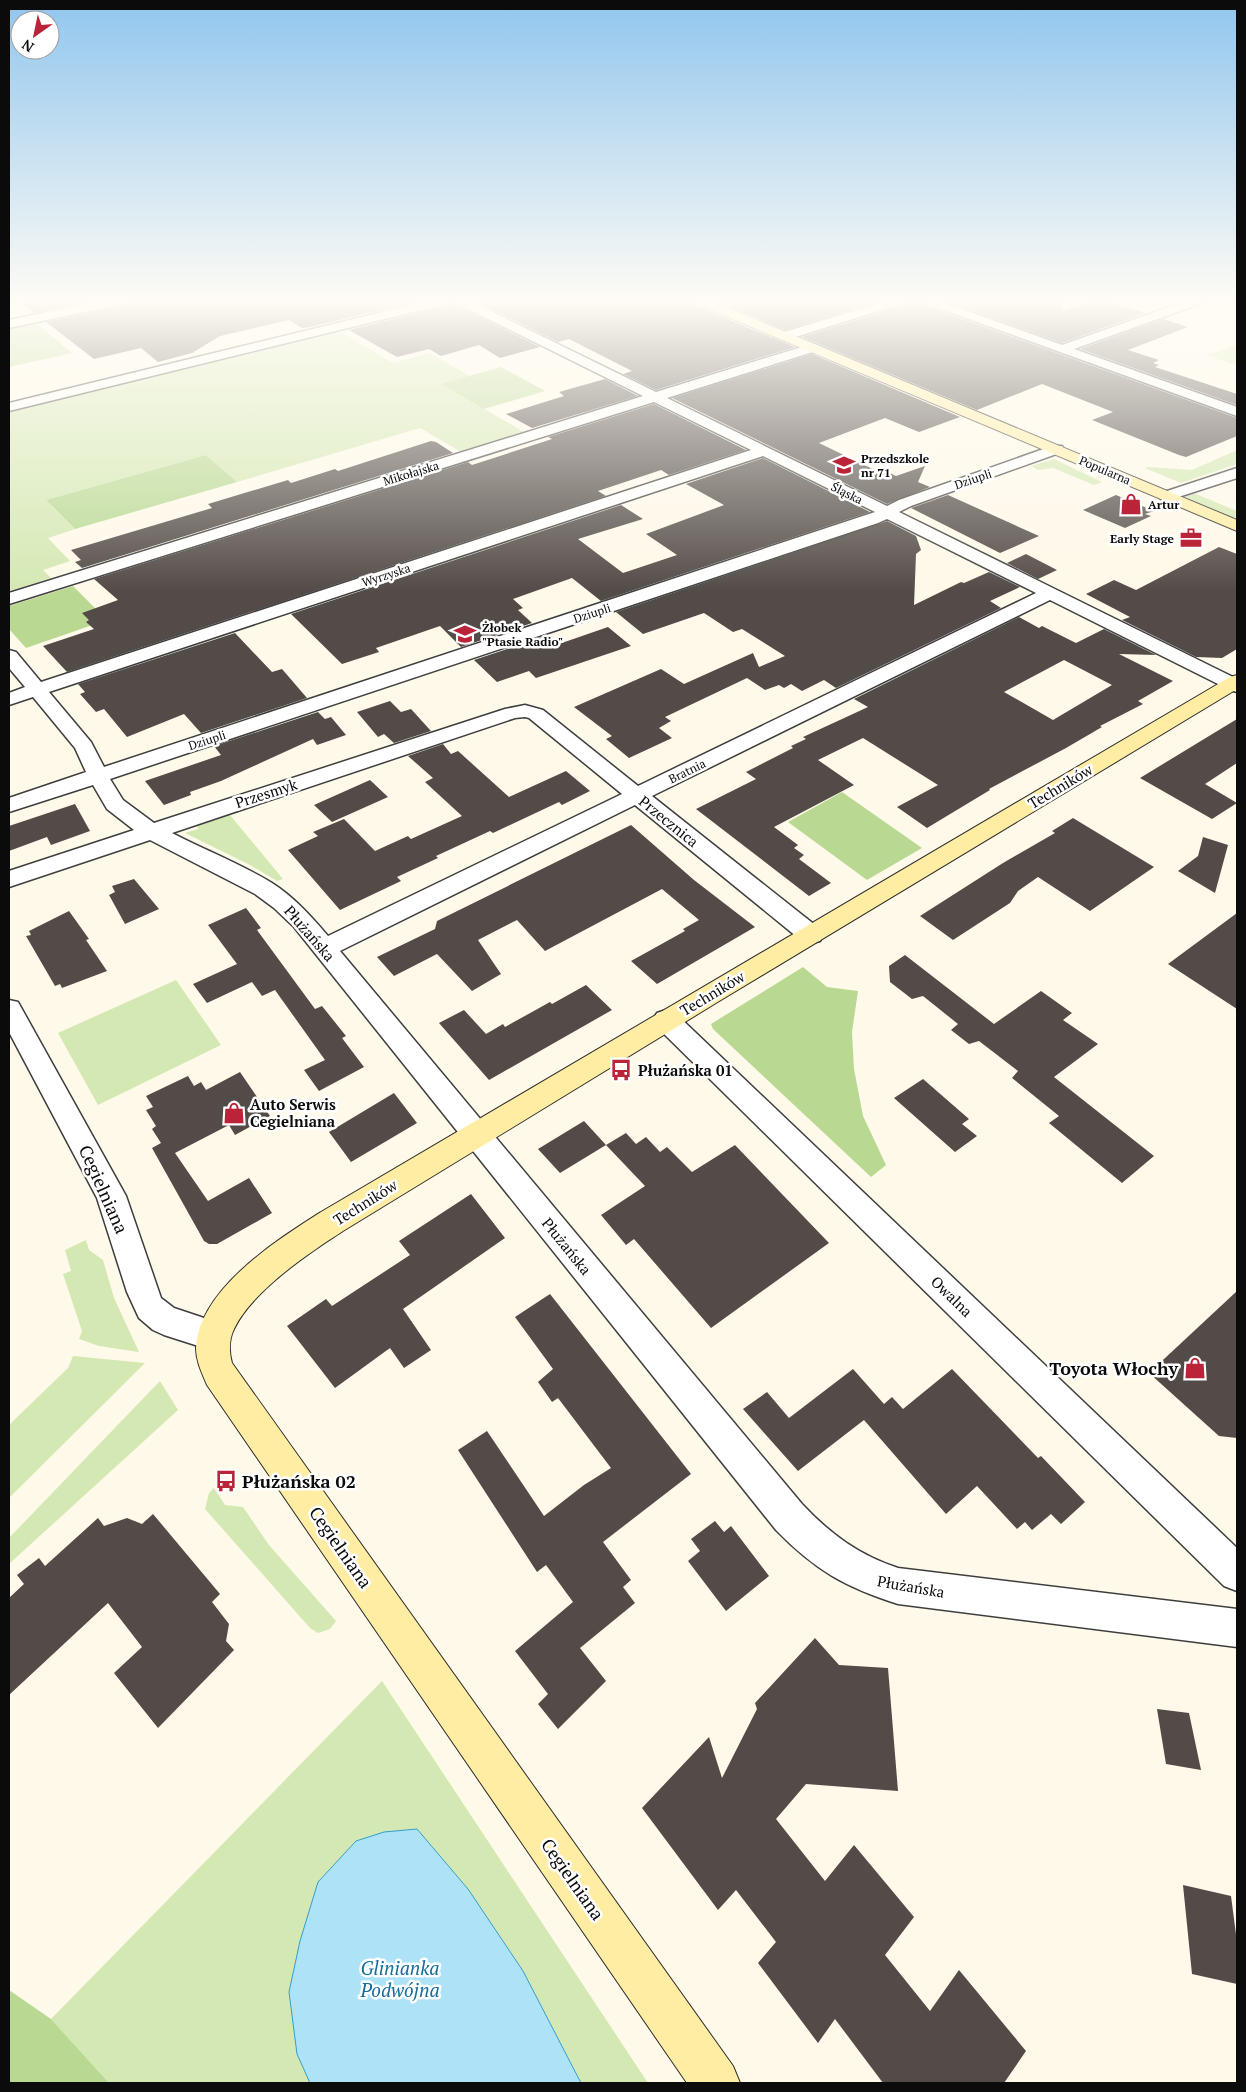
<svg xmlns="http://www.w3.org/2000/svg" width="1246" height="2092" viewBox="0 0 1246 2092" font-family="'PT Serif',serif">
	<rect width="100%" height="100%" fill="#fff9e9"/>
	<g fill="#d4e8b3">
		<polygon points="1126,299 1164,299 1178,303 1159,310"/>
		<polygon points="339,331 393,363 429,353 470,376 441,384 524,432 461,452 420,428 237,482 206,455 46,500 75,529 48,538 70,561 43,570 51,578 9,591 9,412"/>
		<polygon points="1237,345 1237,362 1232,364 1207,355"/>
		<polygon points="1237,450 1237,464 1181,483 1145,468 1148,467 1192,470"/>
		<polygon points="1054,459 1102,482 1094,485 1053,468 1038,470 1031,466"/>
		<polygon points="1191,492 1237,511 1237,516 1233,518 1188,500 1185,496"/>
		<polygon points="230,815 283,879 277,881 250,865 185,833 198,829 197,826"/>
		<polygon points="176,980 221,1045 98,1105 58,1033"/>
		<polygon points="86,1240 89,1250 103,1260 114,1298 139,1352 99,1346 79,1339 82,1331 63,1274 71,1271 65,1250"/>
		<polygon points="73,1356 145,1363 9,1498 9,1425 68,1368"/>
		<polygon points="160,1381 178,1410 9,1564 9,1538"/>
		<polygon points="214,1488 225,1505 243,1507 269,1545 336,1621 330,1629 318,1633 310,1628 205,1509 209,1493"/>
		<polygon points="382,1681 648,2083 109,2083 51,2019"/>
	</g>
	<g fill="#b9d993">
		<polygon points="36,323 72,353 9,367 9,329"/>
		<polygon points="501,367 545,391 484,409 441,384"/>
		<polygon points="206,455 237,482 75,529 46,500"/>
		<polygon points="73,586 107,620 26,648 9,629 9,606"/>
		<polygon points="842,792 922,848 867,880 788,822"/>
		<polygon points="803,967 827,987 858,991 852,1032 854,1069 863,1116 886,1165 871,1177 713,1029 711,1024"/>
		<polygon points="9,1990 51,2019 109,2083 9,2083"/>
	</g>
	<polygon fill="#aee2f6" stroke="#349ecd" points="417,1829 468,1889 523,1971 581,2083 310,2083 297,2054 289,1992 300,1941 318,1882 356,1841 384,1832"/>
	<g fill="#534b47" fill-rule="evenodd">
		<polygon points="16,299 99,299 34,313"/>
		<polygon points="134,299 427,299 310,327 302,328 289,320 220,336 192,353 158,362 141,348 94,359 46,322 126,305"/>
		<polygon points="471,299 590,299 595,301 612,299 619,302 630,299 688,299 691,304 795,347 656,390 623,374 632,371 569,339 558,342"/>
		<polygon points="712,299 886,299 785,330"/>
		<polygon points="914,299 918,303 1237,418 1237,436 1186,457 1179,455 1092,420 1113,412 1042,384 977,410 802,337 911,303"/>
		<polygon points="940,299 1061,299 1063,311 1101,299 1145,313 1062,343"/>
		<polygon points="454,304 540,347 500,358 479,345 441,356 429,349 397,357 349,330"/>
		<polygon points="1163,319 1188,327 1128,350 1159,360 1153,363 1159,365 1155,367 1237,394 1237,405 1080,349"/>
		<polygon points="812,354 960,417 919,432 885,418 819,443 879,472 884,470 896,476 925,466 918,482 930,487 887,504 672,398"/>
		<polygon points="605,379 638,396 532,428 506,414 564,396 559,392"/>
		<polygon points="654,404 746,450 669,475 661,470 598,491 606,496 67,672 43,646 94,629 86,622 89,620 82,613 118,600 94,579 468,462 472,465 552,439 548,437"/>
		<polygon points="431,441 436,442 453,453 82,568 75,562 81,560 71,550 212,508 208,504 288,480 291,483 335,469 338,471"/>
		<polygon points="763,458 870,512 601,601 572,578 513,599 523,608 518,610 532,623 461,647 440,626 376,648 379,652 342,664 291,614 621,505 643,519 578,539 623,573 677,555 646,534 724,505 686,484"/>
		<polygon points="948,495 1039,536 1000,553 911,508"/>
		<polygon points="1116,495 1154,511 1145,514 1151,516 1125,528 1083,510"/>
		<polygon points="887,521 916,536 921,550 916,554 914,605 961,582 964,583 989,572 1020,587 990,601 1001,608 836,688 824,680 802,691 791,684 784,688 779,685 765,690 747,678 665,717 671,721 659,728 672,738 629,758 606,739 612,736 574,707 661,669 684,684 753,653 759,667 785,656 742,629 733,632 704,613 643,634 616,612"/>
		<polygon points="1219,547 1237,554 1237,649 1222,658 1196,657 1122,620 1130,617 1086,594 1114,580 1136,590"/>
		<polygon points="1026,554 1057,570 1038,579 1007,563"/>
		<path d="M1019,617L1039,628L1042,626L1076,643L1104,629L1156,655L1119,654L1173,681L1138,701L1143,704L1100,726L1102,727L1066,748L989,789L990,790L927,828L897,807L938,785L863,738L818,760L854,785L774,827L798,845L794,848L804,855L799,859L831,883L809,896L696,809L756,779L746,772L793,748L791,746L806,739L803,737L868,707L854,699ZM1064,660L1112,685L1053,720L1004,692Z"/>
		<polygon points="608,627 631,646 536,678 529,671 497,682 474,660 546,636 556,645"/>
		<polygon points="235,633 272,672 282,669 307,698 201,733 184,714 127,737 104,709 96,712 80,694 85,692 78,684"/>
		<polygon points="390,701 401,712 411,709 431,731 394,743 384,734 378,737 357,712"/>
		<polygon points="318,712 325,719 331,717 346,735 317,745 313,739 221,781 190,792 191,795 164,805 145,781 221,755 214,746"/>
		<polygon points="1237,719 1237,763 1205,784 1237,803 1212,819 1140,778"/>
		<polygon points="443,744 451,754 458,751 509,797 566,771 590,791 562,805 559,802 493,833 490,831 436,856 438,858 397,877 401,881 340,910 288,850 318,836 313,832 344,819 375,851 408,836 411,839 462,816 425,782 433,778 408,756"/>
		<polygon points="370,780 388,797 332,822 314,805"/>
		<polygon points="75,804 90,831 51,845 47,837 9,851 9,826"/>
		<polygon points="1073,818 1154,867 1090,911 1038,877 1018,891 1010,903 953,940 920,916 1003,863 1055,833 1052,831"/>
		<polygon points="631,825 694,880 755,927 657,984 631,961 685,931 683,929 699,920 662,889 545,951 517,920 478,940 501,974 472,991 437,954 394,976 377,957 435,929 437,921"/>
		<polygon points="1203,837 1228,845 1215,893 1178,871 1198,856"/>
		<polygon points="134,879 159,909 125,924 109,895 115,892 112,886"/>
		<polygon points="246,908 261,928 257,930 315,1009 322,1006 346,1036 342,1038 364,1067 319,1091 304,1070 325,1060 275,990 262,996 252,982 207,1003 193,984 237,964 208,925"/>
		<polygon points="69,911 89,939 86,940 107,971 62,988 60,984 55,986 26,936 31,935 29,931"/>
		<polygon points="1237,913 1237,1009 1168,964"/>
		<polygon points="905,955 994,1024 1041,991 1072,1013 1063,1020 1098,1044 1054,1077 1154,1156 1122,1183 1049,1123 1059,1116 1012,1078 1018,1071 979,1041 969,1044 951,1030 958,1024 923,996 912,999 890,982 889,966"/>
		<polygon points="586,985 612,1010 489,1080 439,1023 464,1010 486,1034 503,1024 505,1027 550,1002 552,1004"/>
		<polygon points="240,1072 270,1116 235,1135 229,1125 175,1153 208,1201 249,1178 272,1213 217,1244 209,1244 204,1241 152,1148 161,1143 152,1129 156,1126 146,1110 153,1107 146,1096 188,1076 194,1086 201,1082 206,1090"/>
		<polygon points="923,1079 969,1119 962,1124 977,1136 955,1152 894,1098"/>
		<polygon points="394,1093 417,1123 351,1162 329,1132"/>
		<polygon points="584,1121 606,1145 560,1173 538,1149"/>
		<polygon points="626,1133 636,1144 646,1137 660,1152 667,1147 692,1172 735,1145 829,1243 711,1328 634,1239 626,1245 601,1215 645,1186 606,1145"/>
		<polygon points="471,1194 505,1238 403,1309 431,1350 404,1368 390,1348 335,1388 287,1326 326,1299 332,1306 410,1255 399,1241"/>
		<polygon points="1237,1291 1237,1438 1219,1436 1149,1373"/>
		<polygon points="550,1294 691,1474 603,1542 631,1580 623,1587 635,1603 580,1648 606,1681 558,1729 538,1704 548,1694 515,1651 573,1602 546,1565 537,1572 458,1450 487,1431 544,1516 584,1485 611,1468 558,1398 552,1402 538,1382 553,1369 515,1317"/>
		<polygon points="853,1369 884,1404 892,1397 903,1409 952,1369 1038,1458 1041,1456 1085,1502 1061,1524 1051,1514 1032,1530 1025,1522 1017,1529 977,1486 946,1514 864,1420 798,1471 743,1409 767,1392 789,1418"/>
		<polygon points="153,1514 220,1594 212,1602 229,1624 226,1641 234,1650 158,1728 114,1673 142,1647 108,1603 9,1695 9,1598 24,1584 17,1575 39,1558 45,1566 98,1518 104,1526 127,1518 142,1524"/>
		<polygon points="715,1521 724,1532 731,1526 769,1576 726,1611 688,1561 700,1551 691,1539"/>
		<polygon points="815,1638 839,1665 888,1668 898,1791 806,1784 776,1819 825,1881 854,1845 914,1917 885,1955 930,2011 959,1970 1026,2051 1004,2083 883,2083 835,2019 818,2043 758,1963 776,1942 736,1890 718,1910 642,1808 709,1737 722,1778 757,1709 755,1703"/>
		<polygon points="1157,1709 1189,1713 1201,1770 1166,1764"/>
		<polygon points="1183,1885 1231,1896 1237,1942 1237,1984 1192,1974"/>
	</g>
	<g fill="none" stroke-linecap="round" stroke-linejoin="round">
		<g stroke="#3e3e3e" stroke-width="3">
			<g id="street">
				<polygon points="109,299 132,299 126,303 9,328 9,320"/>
				<path d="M436,299H466L656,392L808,345H816L818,348L816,351L667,398L887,506L899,500L1052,446H1062L1064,449L1062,452L911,506L899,512L1237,679V692L1230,690L1050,600L652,796L820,929L823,935L820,941L811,943L802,941L635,805L340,951L802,1504C830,1534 859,1555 898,1568L1237,1609V1647L898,1604C845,1587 815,1570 776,1530L294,927L274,908L255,894L150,840L9,887V871L134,830L107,809L93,785L9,812V798L86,772L75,748L33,697L9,705V693L25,687L9,668V650L16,652L41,682L751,450L654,402L9,604V593L643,396L454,302L9,411V403ZM763,456L875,512L104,767L91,742L49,692ZM887,519L1036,593L638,786L543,710L525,705L505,709L154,823L123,800L110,779L878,523ZM525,717L529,718L622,794L328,936C311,916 294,897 272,883C243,865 203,849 172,833L515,718Z"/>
				<polygon points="893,299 912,299 910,301 789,339 785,340 779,336 781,333"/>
				<polygon points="917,299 934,299 1062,345 1192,299 1210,299 1208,301 1074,349 1237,407 1237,416 919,301"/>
				<polygon points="1237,468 1237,478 1166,501 1161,499 1158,496 1161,493"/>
				<polygon points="9,1000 18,1002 126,1196 161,1298 174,1308 225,1325 230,1336 225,1347 214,1351 164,1335 153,1330 139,1318 127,1292 97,1198 9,1032"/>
				<polygon points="666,1010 675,1013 1237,1548 1237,1591 1224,1586 657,1027 653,1020 657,1013"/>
			</g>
		</g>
		<g stroke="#2d2d2d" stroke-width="2">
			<g id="secondary">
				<polygon points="690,299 707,299 1237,520 1237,531 692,302"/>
				<path d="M1237,675V689L716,1003L343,1231C309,1253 252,1291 234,1329C229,1339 229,1352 232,1363L733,2066L740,2083H687L207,1385C202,1373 196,1361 196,1348C199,1289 277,1240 321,1212L1230,677Z"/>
			</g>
		</g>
		<use href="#street" fill="#fff" fill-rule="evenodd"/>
		<use href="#secondary" fill="#ffeda4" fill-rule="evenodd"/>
	</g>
	<linearGradient id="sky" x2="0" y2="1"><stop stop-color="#91c6ee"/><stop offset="0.51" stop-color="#fffcf5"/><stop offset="1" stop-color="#fffcf5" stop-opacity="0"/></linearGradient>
	<rect width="1246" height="592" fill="url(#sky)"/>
	<defs>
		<g id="school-bare" transform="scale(1.725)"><path d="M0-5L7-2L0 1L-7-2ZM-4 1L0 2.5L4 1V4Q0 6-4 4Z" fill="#ba2338" stroke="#fff" stroke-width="2.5" paint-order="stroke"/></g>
		<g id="shop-bare" transform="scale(1.725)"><path d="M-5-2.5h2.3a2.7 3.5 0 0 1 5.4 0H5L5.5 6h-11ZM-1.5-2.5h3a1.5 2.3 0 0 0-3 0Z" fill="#ba2338" stroke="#fff" stroke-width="2.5" paint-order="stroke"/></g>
		<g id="office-bare" transform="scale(1.725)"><path d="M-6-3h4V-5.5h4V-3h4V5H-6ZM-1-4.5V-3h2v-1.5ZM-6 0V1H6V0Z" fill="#ba2338" stroke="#fff" stroke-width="2.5" paint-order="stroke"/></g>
		<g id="bus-bare" transform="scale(1.725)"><path d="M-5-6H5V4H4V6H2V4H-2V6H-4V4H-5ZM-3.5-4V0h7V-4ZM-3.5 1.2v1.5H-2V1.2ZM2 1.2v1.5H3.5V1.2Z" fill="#ba2338" stroke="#fff" stroke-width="2.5" paint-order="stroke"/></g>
	</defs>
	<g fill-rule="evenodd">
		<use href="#school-bare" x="844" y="465"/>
		<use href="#shop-bare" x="1131" y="504"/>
		<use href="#office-bare" x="1191" y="538"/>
		<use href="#school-bare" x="465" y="634"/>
		<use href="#bus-bare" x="621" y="1070"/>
		<use href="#shop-bare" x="234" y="1113"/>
		<use href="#shop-bare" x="1195" y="1368"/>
		<use href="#bus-bare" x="226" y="1481"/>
	</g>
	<g text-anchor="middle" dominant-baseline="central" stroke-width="5" stroke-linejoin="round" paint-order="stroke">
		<g font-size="12" font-weight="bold" fill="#0b0b0b" stroke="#fff" text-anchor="start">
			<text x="861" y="458">Przedszkole<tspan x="861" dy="14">nr 71</tspan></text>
			<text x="1148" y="504">Artur</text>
			<text x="1174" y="538" text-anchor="end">Early Stage</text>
			<text x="482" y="627">Żłobek<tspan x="482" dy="14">"Ptasie Radio"</tspan></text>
		</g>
		<g font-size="12" fill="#0b0b0b" stroke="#fff">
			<text transform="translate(1105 470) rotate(23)">Popularna</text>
			<text transform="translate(411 473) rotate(-17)">Mikołajska</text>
			<text transform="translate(973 479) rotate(-19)">Dziupli</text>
			<text transform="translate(847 493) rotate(27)">Śląska</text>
			<text transform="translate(386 575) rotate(-18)">Wyrzyska</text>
			<text transform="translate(592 613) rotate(-18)">Dziupli</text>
			<text transform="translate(207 740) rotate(-18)">Dziupli</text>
			<text transform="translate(687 771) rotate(-26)">Bratnia</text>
		</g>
		<g font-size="15" fill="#0b0b0b" stroke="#fff">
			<text transform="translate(1060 786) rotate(-31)">Techników</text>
			<text transform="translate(266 793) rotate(-18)">Przesmyk</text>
			<text transform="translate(669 821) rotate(39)">Przecznica</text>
			<text transform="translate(310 933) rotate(49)">Płużańska</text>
			<text transform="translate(712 993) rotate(-31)">Techników</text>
			<text transform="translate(365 1202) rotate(-32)">Techników</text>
			<text transform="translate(567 1246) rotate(51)">Płużańska</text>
			<text transform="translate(952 1296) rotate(44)">Owalna</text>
			<text transform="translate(911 1586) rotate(10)">Płużańska</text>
		</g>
		<g font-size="15" font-weight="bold" fill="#0b0b0b" stroke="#fff" text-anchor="start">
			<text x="638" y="1070">Płużańska 01</text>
			<text x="250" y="1104">Auto Serwis<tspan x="250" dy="17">Cegielniana</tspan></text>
		</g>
		<g font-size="18" fill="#0b0b0b" stroke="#fff">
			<text transform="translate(104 1189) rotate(66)">Cegielniana</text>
			<text transform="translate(341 1547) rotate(55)">Cegielniana</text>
			<text transform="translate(573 1879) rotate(55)">Cegielniana</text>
		</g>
		<g font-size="18" font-weight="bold" fill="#0b0b0b" stroke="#fff" text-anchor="end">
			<text x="1178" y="1368">Toyota Włochy</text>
			<text x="242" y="1481" text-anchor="start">Płużańska 02</text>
		</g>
		<g font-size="19" font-style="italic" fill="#156d9c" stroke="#fff">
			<text x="400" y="1967">Glinianka<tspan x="400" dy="22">Podwójna</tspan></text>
		</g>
	</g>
	<rect width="1246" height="2092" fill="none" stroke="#0b0b0b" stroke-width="20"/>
	<g transform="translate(35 35) rotate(213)"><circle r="24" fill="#ffffff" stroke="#9d9d9d"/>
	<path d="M0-4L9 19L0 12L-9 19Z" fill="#ba2338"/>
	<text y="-8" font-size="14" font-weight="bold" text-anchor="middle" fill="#0b0b0b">N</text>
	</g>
</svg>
